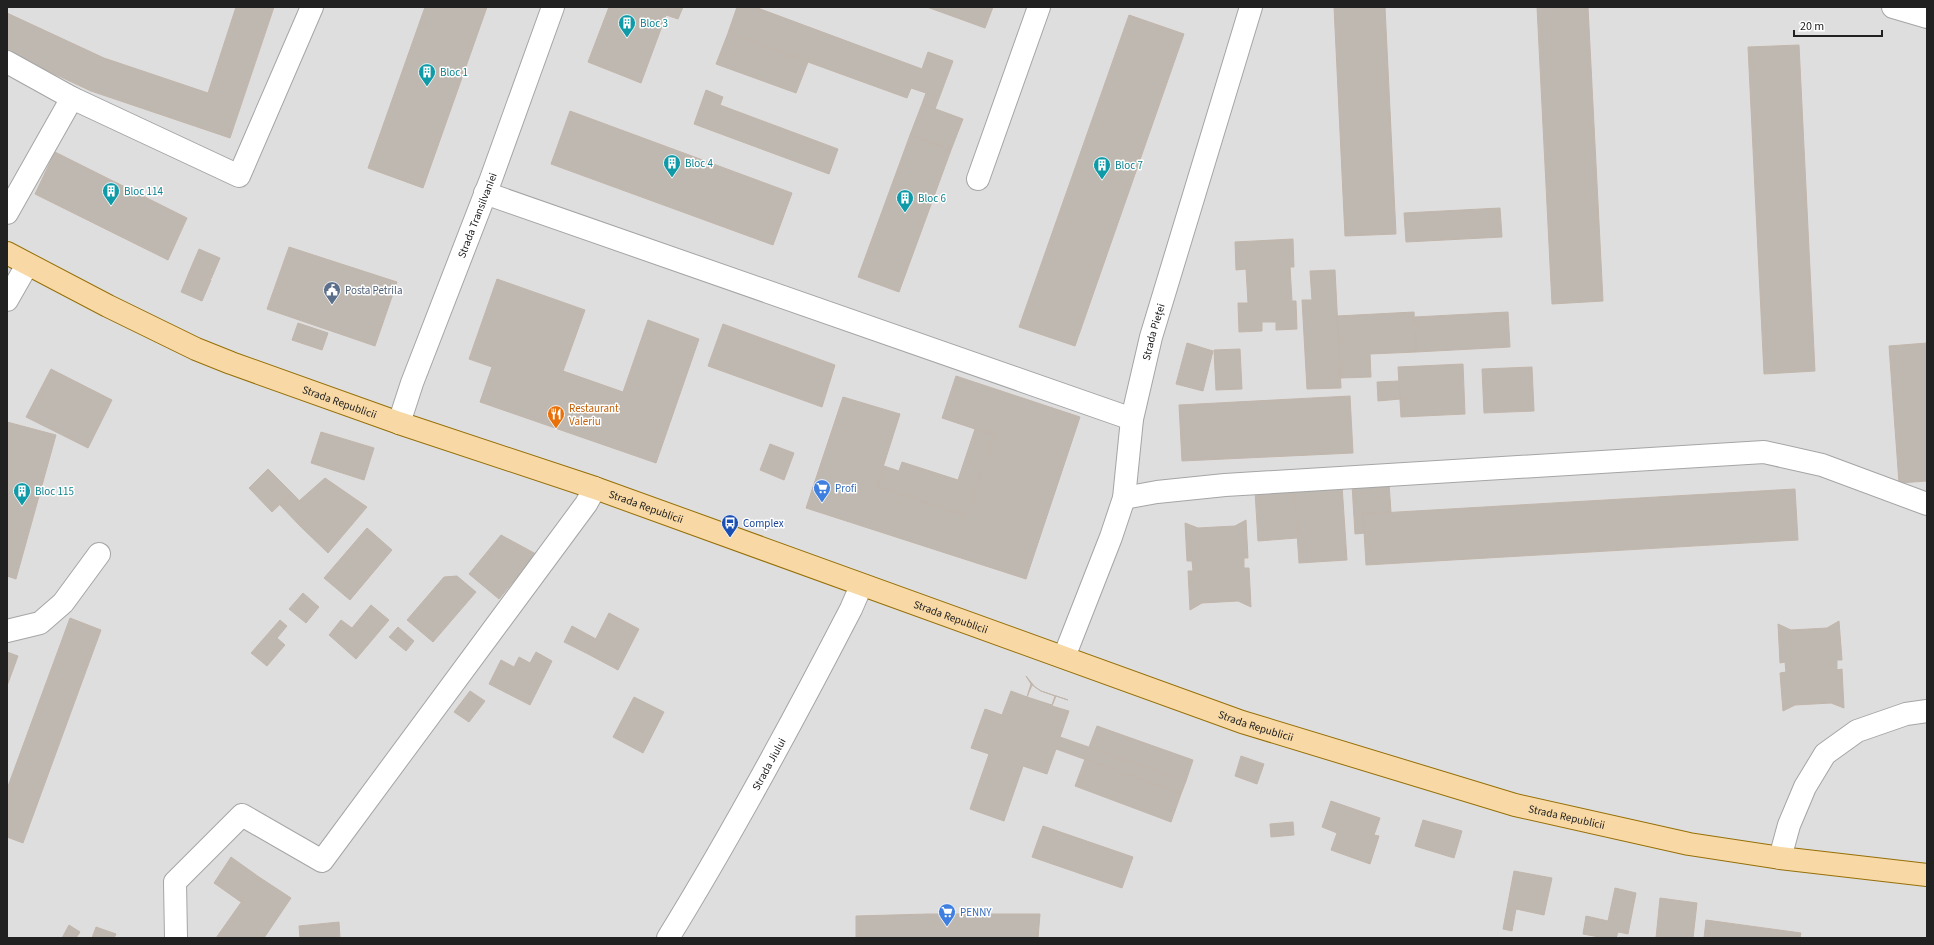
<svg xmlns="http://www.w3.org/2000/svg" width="1934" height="945" viewBox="0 0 1934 945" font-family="'Source Sans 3',sans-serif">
	<rect width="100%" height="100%" fill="#f1eee8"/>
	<rect fill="#dfdede" x="7" y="7" width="1920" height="931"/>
	<g fill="#beb8b1" stroke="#c2b6ab" fill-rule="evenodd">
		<polygon points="236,7 274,7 230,138 91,91 7,52 7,13 104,58 208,93"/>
		<polygon points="425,7 487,7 423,188 368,168"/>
		<polygon points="609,7 669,7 641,83 588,62"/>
		<polygon points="669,7 683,7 678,19 666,15"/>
		<polygon points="737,7 755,7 922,69 928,52 953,61 935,109 922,104 926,93 911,88 907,98 728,33"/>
		<polygon points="927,7 993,7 985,28"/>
		<polygon points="1334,7 1385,7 1396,234 1345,236"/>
		<polygon points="1537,7 1588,7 1603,301 1552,304"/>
		<polygon points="1129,15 1184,34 1075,346 1019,327"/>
		<polygon points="728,33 808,62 796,93 716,64"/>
		<polygon points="1799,45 1815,371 1764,374 1748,47"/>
		<polygon points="706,90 723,97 720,105 838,149 829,174 694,124"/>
		<polygon points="922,104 963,119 951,150 910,135"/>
		<polygon points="570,111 792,193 773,245 551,164"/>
		<polygon points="910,135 951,150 899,292 858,277"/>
		<polygon points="55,152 187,218 168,260 35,194"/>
		<polygon points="1500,208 1502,237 1406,242 1404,213"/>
		<polygon points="1293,239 1294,267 1290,267 1292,301 1296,301 1297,329 1276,330 1276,322 1262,322 1262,331 1239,332 1238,303 1248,303 1246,269 1236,270 1235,242"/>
		<polygon points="289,247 397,282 375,346 267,309"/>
		<polygon points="199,249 220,258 211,279 190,270"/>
		<polygon points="190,270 211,280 202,301 181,292"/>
		<polygon points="1335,270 1341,388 1307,389 1302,300 1312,300 1310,271"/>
		<polygon points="497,279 585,310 563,371 623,392 648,320 699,339 656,463 480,402 492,367 469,359"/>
		<polygon points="1414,312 1416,352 1370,354 1371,377 1341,378 1337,316"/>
		<polygon points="1508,312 1510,347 1416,352 1415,317"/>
		<polygon points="298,323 328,333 322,350 292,340"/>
		<polygon points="723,324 835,365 822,407 708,366"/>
		<polygon points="1187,343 1213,351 1203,391 1176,384"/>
		<polygon points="1927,343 1927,481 1899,483 1889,346"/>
		<polygon points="1240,349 1242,389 1216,390 1214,350"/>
		<polygon points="1463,364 1465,414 1401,417 1398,367"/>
		<polygon points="1532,367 1534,411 1484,413 1482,369"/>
		<polygon points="51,369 112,400 88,448 26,417"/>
		<polygon points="956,376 1080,417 1026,579 806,508 843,397 900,414 877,486 966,516 993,435 942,418"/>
		<polygon points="1399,381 1400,399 1378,401 1377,382"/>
		<polygon points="1350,396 1353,453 1182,461 1179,405"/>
		<polygon points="7,422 56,435 16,579 7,576"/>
		<polygon points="975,429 993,435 966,516 877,486 884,466 899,471 902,462 958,480"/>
		<polygon points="321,432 374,448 364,480 311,463"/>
		<polygon points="770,444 794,453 784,480 760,470"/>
		<polygon points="268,469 292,493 272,512 249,488"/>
		<polygon points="325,478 367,507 328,553 300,526 312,514 299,501"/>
		<polygon points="1389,483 1391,512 1363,514 1365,533 1355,534 1352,485"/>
		<polygon points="1342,485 1347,560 1299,563 1294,489"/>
		<polygon points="1294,489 1297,538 1258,541 1255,491"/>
		<polygon points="1795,489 1798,540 1366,565 1363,514"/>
		<polygon points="292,493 312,514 300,526 280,505"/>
		<polygon points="1246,520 1248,558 1244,558 1244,568 1249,568 1251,607 1238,601 1202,603 1190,610 1188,571 1193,571 1192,561 1187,561 1185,523 1198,528 1216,527 1235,526"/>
		<polygon points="367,528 392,550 350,600 324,578"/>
		<polygon points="501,535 536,554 499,599 469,574"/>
		<polygon points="457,576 476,592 433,642 407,620 444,577"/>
		<polygon points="303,593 319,607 306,623 289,609"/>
		<polygon points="371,605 389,620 356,659 329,635 341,620 352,628"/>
		<polygon points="609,613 639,629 618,670 588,654"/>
		<polygon points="70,618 101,630 23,843 7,837 7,789"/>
		<polygon points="280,620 287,626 277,638 285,645 267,666 251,653"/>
		<polygon points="1839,621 1842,660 1837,660 1837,670 1842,669 1844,708 1831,703 1795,705 1783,711 1780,673 1786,672 1785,662 1780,663 1778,624 1791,630 1827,628"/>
		<polygon points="572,626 596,639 588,654 564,642"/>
		<polygon points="398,627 414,641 406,651 389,637"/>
		<polygon points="7,652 18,656 7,686"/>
		<polygon points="536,652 552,661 530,705 489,684 501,660 514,667 519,657 530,663"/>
		<path d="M1026,676L1035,687L1041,691L1068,700L1056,696L1052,706L1069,711L1060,737L1186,781L1181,794L1056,749L1047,774L1023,766L1004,821L970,809L989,754L971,748L985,709L1002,715L1011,691L1027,697L1031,684ZM1032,685L1041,691L1055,696L1052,705L1027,697Z"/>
		<polygon points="470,691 485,701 469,722 454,712"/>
		<polygon points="634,697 664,712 643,753 613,737"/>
		<polygon points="1097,726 1193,760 1186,781 1089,747"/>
		<polygon points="1241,756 1264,764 1257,784 1235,776"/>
		<polygon points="1085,759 1181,794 1171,822 1075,786"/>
		<polygon points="1331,801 1380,818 1374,835 1379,836 1370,864 1331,850 1337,833 1322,827"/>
		<polygon points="1423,820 1462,831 1454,858 1415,846"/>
		<polygon points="1293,822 1294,835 1271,837 1270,824"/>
		<polygon points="1043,826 1133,857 1122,888 1032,857"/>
		<polygon points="231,857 259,877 241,902 214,883"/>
		<polygon points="1514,871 1552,878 1544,915 1516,909 1512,931 1503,929"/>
		<polygon points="259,877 291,898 264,938 216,938"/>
		<polygon points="1615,888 1636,893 1628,934 1618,932 1616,938 1605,938 1583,934 1586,916 1608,921"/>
		<polygon points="1660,898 1697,903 1693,938 1656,938"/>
		<polygon points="928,914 1040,914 1038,938 856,938 856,916"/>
		<polygon points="1706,920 1801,933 1800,938 1704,938"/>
		<polygon points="339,922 340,938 300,938 299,926"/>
		<polygon points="69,925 80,932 76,938 62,938"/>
		<polygon points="96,927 116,934 114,938 92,938"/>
	</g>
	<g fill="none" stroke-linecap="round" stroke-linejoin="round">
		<g stroke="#a5a5a5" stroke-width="24">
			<g id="minor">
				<polyline points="1893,7 1927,17"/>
				<polyline points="7,62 72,98"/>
				<polyline points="978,179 1039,7"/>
				<polyline points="485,193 1132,419"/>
				<polyline points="7,213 72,98 239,176 312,7"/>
				<polyline points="7,300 27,265"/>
				<path id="s1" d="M399,423L412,383L491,179L553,7"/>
				<polyline points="1124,498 1157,492 1225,485 1764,452 1822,465 1927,504"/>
				<polyline points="7,631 40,623 63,603 99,554"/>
				<path id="s2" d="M1064,657L1111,537L1124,498L1132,419L1151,337L1251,7"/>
				<polyline points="1780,858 1789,825 1805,787 1825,754 1857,731 1906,714 1927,711"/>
				<polyline points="176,938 175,882 242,815 322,861 586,504 595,488"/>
				<path id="s3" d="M668,938C734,831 793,721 851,609L861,586"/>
			</g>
		</g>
		<g stroke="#966f07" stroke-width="24">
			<g id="major">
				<path id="s4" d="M7,253L108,306L196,349L231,363L399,423L595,488L1242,722L1515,805L1689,844L1780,858L1927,875"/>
			</g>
		</g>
		<use href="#minor" stroke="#fff" stroke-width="22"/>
		<use href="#major" stroke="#f8d9a5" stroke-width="22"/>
	</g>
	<defs>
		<g id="building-pin" transform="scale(0.9)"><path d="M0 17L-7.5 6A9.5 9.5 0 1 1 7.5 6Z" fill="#0f9aa8" stroke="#fff"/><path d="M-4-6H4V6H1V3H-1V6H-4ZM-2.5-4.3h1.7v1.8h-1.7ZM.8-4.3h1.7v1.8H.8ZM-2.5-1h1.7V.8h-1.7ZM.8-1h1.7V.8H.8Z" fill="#fff"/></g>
		<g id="civic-pin" transform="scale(0.9)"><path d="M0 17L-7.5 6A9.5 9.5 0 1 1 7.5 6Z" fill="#5c6f8a" stroke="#fff"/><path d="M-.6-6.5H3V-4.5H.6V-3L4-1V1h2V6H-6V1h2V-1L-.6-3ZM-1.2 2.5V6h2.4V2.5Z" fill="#fff"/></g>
		<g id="restaurant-pin" transform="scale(0.9)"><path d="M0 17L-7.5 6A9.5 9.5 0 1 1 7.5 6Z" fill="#e8710a" stroke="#fff"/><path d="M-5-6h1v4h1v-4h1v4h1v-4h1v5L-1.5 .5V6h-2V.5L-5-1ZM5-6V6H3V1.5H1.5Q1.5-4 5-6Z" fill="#fff"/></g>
		<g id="supermarket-pin" transform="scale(0.9)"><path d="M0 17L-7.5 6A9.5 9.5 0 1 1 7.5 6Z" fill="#3f7fe0" stroke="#fff"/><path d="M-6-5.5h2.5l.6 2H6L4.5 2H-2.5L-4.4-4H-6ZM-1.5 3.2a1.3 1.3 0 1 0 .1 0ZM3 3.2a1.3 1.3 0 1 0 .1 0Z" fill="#fff"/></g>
		<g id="bus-pin" transform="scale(0.9)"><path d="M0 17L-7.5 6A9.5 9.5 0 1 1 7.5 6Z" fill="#1a4fb4" stroke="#fff"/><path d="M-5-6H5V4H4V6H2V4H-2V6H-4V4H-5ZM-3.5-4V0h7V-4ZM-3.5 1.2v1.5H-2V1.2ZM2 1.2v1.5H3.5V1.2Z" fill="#fff"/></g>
	</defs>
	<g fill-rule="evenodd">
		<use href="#building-pin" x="627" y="23"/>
		<use href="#building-pin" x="427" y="72"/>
		<use href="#building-pin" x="672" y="163"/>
		<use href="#building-pin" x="1102" y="165"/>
		<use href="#building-pin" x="111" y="191"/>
		<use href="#building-pin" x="905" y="198"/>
		<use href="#civic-pin" x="332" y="290"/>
		<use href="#restaurant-pin" x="556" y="414"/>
		<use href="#supermarket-pin" x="822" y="488"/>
		<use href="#building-pin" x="22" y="491"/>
		<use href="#bus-pin" x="730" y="523"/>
		<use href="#supermarket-pin" x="947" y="912"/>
	</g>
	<g text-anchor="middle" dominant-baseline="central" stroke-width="3" stroke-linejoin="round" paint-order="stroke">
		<g font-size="11" fill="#0d838f" stroke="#fff" text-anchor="start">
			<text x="640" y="23">Bloc 3</text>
			<text x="440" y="72">Bloc 1</text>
			<text x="685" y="163">Bloc 4</text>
			<text x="1115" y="165">Bloc 7</text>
			<text x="124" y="191">Bloc 114</text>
			<text x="918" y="198">Bloc 6</text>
			<text x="35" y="491">Bloc 115</text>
		</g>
		<g font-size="11" fill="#212121" stroke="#fff">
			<text stroke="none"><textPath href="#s1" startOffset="222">Strada Transilvaniei</textPath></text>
			<text stroke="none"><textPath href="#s2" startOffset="339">Strada Pieței</textPath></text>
			<text stroke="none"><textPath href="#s4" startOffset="365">Strada Republicii</textPath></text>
			<text stroke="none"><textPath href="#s4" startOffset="689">Strada Republicii</textPath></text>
			<text stroke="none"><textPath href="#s4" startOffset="1013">Strada Republicii</textPath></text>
			<text stroke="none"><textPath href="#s4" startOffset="1337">Strada Republicii</textPath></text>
			<text stroke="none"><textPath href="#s3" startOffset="201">Strada Jiului</textPath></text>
			<text stroke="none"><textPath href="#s4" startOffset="1661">Strada Republicii</textPath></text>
		</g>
		<g font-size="11" fill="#4e5e75" stroke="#fff" text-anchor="start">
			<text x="345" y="290">Posta Petrila</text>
		</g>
		<g font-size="11" fill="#c56008" stroke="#fff" text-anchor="start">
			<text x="569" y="408">Restaurant<tspan x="569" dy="13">Valeriu</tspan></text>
		</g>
		<g font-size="11" fill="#366cbe" stroke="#fff" text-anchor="start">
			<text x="835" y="488">Profi</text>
			<text x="960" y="912">PENNY</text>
		</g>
		<g font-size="11" fill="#164399" stroke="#fff" text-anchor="start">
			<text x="743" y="523">Complex</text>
		</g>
	</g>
	<rect width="1934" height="945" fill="none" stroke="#212121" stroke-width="16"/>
	<path d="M1794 30v6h88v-6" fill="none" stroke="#212121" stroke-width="2"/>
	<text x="1800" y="30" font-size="12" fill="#212121" stroke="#ffffff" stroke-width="3" paint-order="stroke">20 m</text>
</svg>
